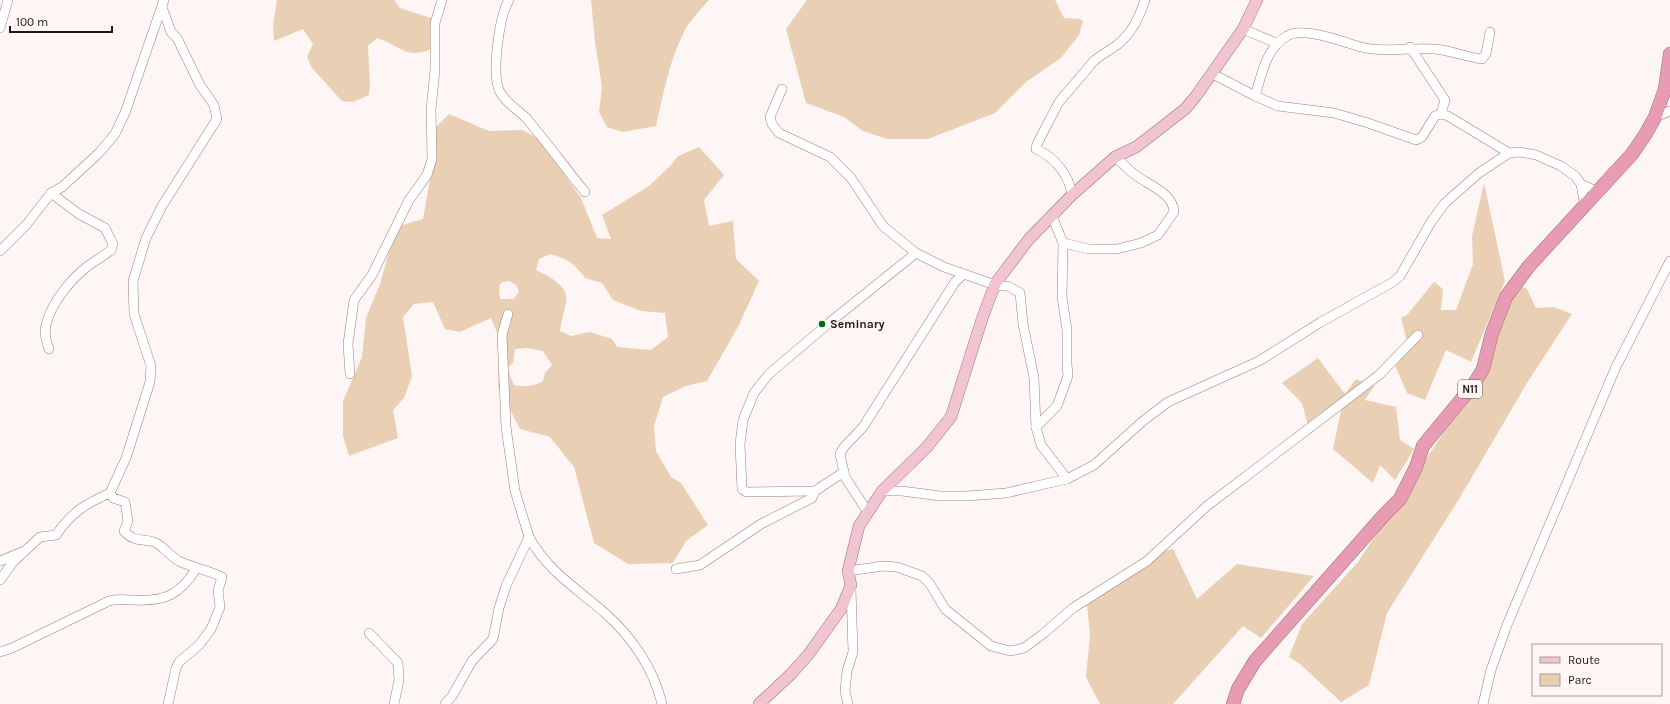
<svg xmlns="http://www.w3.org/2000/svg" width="1670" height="704" viewBox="0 0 1670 704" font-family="Karla,sans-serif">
	<rect width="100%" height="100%" fill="#fef5f5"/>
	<g fill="#e9d0b4" fill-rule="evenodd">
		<path d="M277,0H394L400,8L431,18L439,36L436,47C405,61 404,47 377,38L368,46L370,84L369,95L353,102L342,101L312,68L307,57L313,44L303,29L274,41L273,25Z"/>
		<path d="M591,0H709C700,10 689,21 683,34C669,62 663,95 656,126L623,132L607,127L599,112L602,87L595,42Z"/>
		<polygon points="807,0 1055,0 1064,18 1080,19 1083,21 1079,35 1061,58 1026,82 995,113 928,139 887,139 863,131 844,117 806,103 786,29"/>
		<path d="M449,114L489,131L522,130L551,145L561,170L581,198L597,238L611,239L602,215L649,186L671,165L678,156L699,147L724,175L704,200L709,226L733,221L736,259L759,281L738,327L707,381L686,386L663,397L654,426L656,451L671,477L681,483L708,525L686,541L673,563L628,564L594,543L574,467L550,437L520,429L498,387L500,340L491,318L460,332L445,329L433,302L414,304L403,317L412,376L404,398L393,410L398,438L349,456L343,436V401L362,357L366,318L380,284L396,227L423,219L434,156V129ZM550,254C568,259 574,263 585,278L602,283L613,300L641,311L665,313L668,337L651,350L617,347L612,339L590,332L571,336L560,331C561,321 564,312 566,303C570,286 548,276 536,270L539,259ZM509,281L516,285L519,291L514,299H500L499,286L502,282ZM527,348L543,351L552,365L545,373L543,381C533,387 525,387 514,385L507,368L513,363L515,349Z"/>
		<polygon points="1484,183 1505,281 1471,362 1446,350 1425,400 1407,393 1392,358 1407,342 1401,318 1407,315 1434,282 1443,289 1441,310 1456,310 1473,264 1472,236"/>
		<polygon points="1515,284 1527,289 1536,308 1554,307 1572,314 1527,383 1459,499 1387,613 1369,685 1341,702 1300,664 1289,657 1302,624 1358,562 1487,367"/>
		<polygon points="1318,358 1345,394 1356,379 1374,386 1365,400 1396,407 1400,440 1414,449 1395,480 1380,465 1373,483 1333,449 1341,411 1333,405 1308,426 1302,403 1282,383"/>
		<polygon points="1173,549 1197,599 1237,564 1314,576 1261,638 1243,626 1173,704 1100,704 1086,677 1090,635 1086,596 1156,553"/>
	</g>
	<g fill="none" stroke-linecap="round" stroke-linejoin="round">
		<g stroke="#a17d7a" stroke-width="10">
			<g id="minor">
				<path d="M509,0C499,17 491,75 500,92C505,102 518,110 526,118C547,142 565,168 585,192"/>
				<polyline points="0,28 8,0"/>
				<polyline points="1243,29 1276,43"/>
				<polyline points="1410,47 1445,100 1441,114"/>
				<polyline points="1213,74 1255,96 1278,106 1334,113 1368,123 1416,140 1422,137 1435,116 1441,114 1448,116 1509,153"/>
				<polyline points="782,89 770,117 772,124 779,133 830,157 851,178 883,226 916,253 944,267 998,286 1008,286 1020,293 1023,324 1034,378 1036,427 1041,445 1067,479"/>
				<path d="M1255,96C1262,74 1266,48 1287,36C1303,26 1343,42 1361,47C1384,53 1410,47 1434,49C1450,50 1465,57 1482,59L1486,54L1490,32"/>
				<polyline points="1655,117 1670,111"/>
				<polyline points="1581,184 1585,206"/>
				<path d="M1072,195C1069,175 1055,157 1036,149L1037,144L1059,102L1093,62C1100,55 1109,51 1117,45C1132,33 1139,18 1145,0"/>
				<path d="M1063,243L1089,249H1117L1141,243L1158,235L1174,212C1173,192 1146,184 1134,174C1127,169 1122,162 1115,157"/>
				<polyline points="0,251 27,224 51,193 62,187 99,153 115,134 125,113 164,0"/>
				<polyline points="508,314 502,335 506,427 515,491 529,537"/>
				<path d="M49,349C46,341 44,333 46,325C51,303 71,279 88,266C96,260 104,256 111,250L113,244L105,228L79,214L51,193"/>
				<polyline points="350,374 348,344 354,300 372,275 409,200 427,175 432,159 431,109 435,70 435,23 442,0"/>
				<polyline points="1036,427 1057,406 1068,376 1067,364 1067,330 1062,297 1063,243 1052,216"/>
				<polyline points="815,491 746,492 742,489 740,444 743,420 754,393 769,374 829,323 916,253"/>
				<polyline points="882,491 902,491 940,496 967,496 1006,493 1067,479 1094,465 1143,421 1168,402 1259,361 1321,322 1393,282 1400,276 1431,222 1445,203 1479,173 1509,153 1520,152 1536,155 1561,166 1575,176 1581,184 1599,192"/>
				<polyline points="110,493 126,458 150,382 151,366 134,314 133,281 146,238 162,206 217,119 214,105 200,85 177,38 171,32 162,7"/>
				<polyline points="870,508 865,508 845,477 840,454 844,447 863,427 955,282 964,274"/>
				<polyline points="0,561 22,552"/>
				<polyline points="676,569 700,565 761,524 812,498 815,491 844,472"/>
				<polyline points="848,571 883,566 897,567 922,576 930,584 945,609 991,646 1010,651 1024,648 1043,634 1073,608 1147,561 1207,506 1379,375 1418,335"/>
				<path d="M0,580L13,562L40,537L56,535C72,512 85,504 110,493L113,498L125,502L128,521L124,531C135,543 141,538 154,542C161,544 171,557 179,561C193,568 208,570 222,577L218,591L220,607L211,629L199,645L179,662L176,668L168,704"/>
				<polyline points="369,633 398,663 399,680 394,704"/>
				<path d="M0,652L12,648L109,601C118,598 124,600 133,600C164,602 180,595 196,569"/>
				<path d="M445,704L452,696L472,661L493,639L499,608L506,586L529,537C548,572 578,589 606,614C633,638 654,670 662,704"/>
				<polyline points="848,704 845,691 847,671 853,652 851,589"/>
				<polyline points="1483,704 1491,670 1507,625 1615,369 1670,261"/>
			</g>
		</g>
		<g stroke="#a36d7c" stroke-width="12">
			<polyline id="major" points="759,704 791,674 808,655 841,609 851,585 848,571 859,526 882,491 927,447 951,417 982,319 995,284 1029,239 1072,195 1115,157 1136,147 1153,134 1185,109 1196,96 1243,29 1257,0"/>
		</g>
		<g stroke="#a36d7c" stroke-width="14">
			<polyline id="highway" points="1233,704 1238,689 1255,661 1384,515 1400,499 1416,467 1423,446 1474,384 1483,369 1492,333 1506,297 1529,266 1632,154 1645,135 1655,117 1665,89 1670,54"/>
		</g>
		<use href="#minor" stroke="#fff" stroke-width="9"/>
		<use href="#major" stroke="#f1c4d2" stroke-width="11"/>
		<use href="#highway" stroke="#e89cb4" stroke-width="13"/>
	</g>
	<circle fill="#066b18" stroke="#fef5f5" stroke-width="1.5" cx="822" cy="324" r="4"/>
	<g text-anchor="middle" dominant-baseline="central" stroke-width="3" stroke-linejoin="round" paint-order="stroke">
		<rect fill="#fef5f5" stroke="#655858" stroke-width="1" x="1458" y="380" width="24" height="18" rx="3"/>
		<g font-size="11" font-weight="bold" fill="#231514">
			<text x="1470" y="389">N11</text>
		</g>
		<g font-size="12" font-weight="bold" fill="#231514" stroke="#fef5f5" text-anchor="start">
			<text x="830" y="324">Seminary</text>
		</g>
	</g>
	<rect x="1532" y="644" width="130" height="52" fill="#fef5f5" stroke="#a69b9b"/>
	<rect x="1540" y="657" width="20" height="6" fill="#f1c4d2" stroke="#a69b9b"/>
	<text x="1568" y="664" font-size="12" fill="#231514">Route</text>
	<rect x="1540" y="674" width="20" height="12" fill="#e9d0b4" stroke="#a69b9b"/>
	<text x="1568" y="684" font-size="12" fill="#231514">Parc</text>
	<path d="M10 26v6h102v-6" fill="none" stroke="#231514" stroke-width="2"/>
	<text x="16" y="26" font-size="12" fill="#231514" stroke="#fef5f5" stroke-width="3" paint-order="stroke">100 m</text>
</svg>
